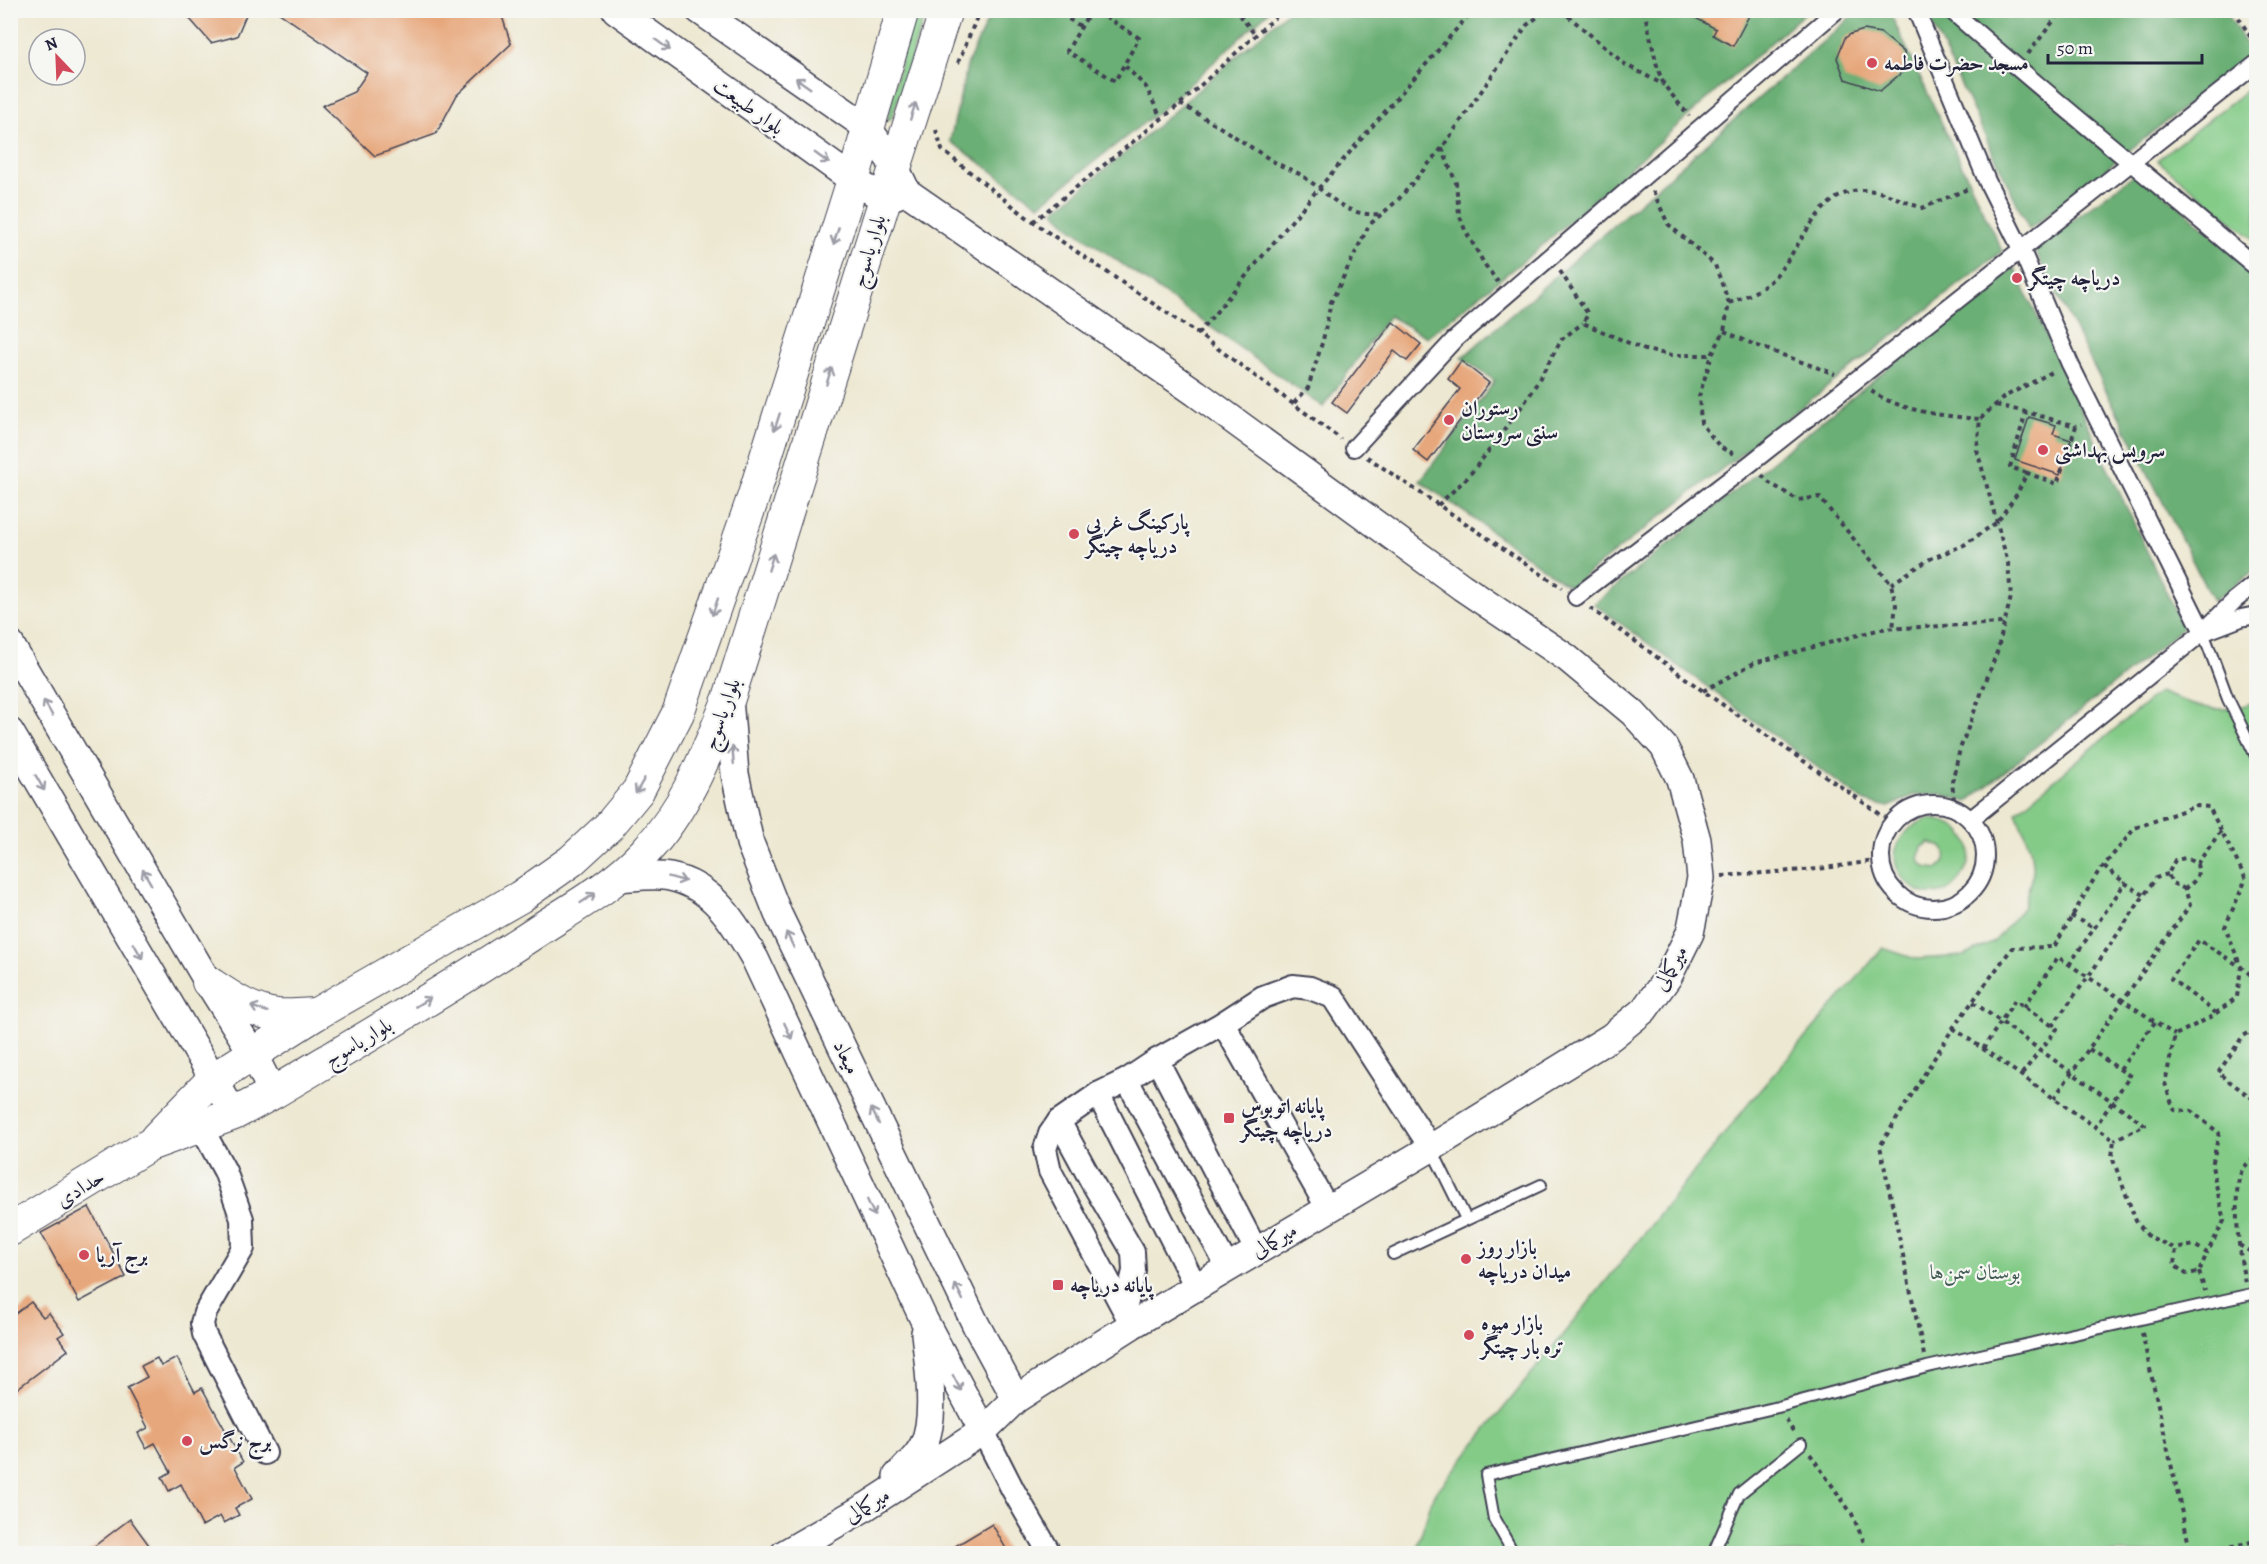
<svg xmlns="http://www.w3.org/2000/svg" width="2267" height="1564" viewBox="0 0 2267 1564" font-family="Alegreya,Amiri,serif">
	<rect width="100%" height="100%" fill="#f6f6f2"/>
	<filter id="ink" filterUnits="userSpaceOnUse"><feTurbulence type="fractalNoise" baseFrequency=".0167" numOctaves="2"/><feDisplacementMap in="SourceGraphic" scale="12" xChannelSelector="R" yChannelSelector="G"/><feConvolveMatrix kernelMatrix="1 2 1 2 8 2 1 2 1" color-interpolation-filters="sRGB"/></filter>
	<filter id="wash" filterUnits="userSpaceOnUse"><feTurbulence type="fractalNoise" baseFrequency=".008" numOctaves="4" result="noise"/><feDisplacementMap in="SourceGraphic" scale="24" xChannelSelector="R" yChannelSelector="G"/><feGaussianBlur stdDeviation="1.35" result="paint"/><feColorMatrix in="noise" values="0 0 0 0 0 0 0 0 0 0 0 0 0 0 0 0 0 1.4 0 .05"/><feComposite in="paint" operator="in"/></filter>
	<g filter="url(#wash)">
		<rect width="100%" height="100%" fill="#ede8d1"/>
		<g fill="#83cb87" stroke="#527661" stroke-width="1.5" fill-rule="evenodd">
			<polygon points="912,11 926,11 892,118 887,120"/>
			<polygon points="2256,83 2256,241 2157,160"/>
			<path d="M2159,692C2194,705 2220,718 2256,701V1553L1415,1554L1433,1496L1754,1097L1883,948L1916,959L1964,956L1994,942L2023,908L2033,872L2030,848L2016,812Z"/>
			<path d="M1929,819C2012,826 1949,933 1904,879C1883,854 1903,826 1929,819ZM1930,843L1942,847C1948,856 1946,864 1937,869L1925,867L1919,860L1922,847Z"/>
		</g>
		<g fill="#6aaf74" stroke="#466858" stroke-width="1.5">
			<polygon points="992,11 992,10 1269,11 1173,100 1039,205 950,141 968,62"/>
			<polygon points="1288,11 1807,11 1537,250 1427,337 1389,316 1323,407 1070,227 1054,211 1141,140"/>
			<polygon points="1858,11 1889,11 2002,251 1570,587 1420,481 1495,381 1462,358"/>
			<polygon points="1926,11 2226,11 2252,54 2029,229"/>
			<polygon points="2138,172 2256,270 2256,569 2213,601 2034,249"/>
			<polygon points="2014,267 2183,628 1967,802 1941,794 1914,795 1889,807 1865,802 1594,604"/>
		</g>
		<g id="blocks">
			<g fill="#e7a77c">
				<polygon points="182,10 248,10 237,36 211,43"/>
				<polygon points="275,10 500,10 511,44 457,95 436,134 375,156 322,106 354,92 367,73"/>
				<polygon points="1681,10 1752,10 1733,46 1713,35 1716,29"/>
				<polygon points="1864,30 1881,33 1904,52 1906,69 1880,91 1845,79 1837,58 1845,38 1851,34"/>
				<polygon points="1393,322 1421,344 1407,361 1394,351 1347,413 1332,402"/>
				<polygon points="1461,361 1489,383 1428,462 1413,450 1460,389 1448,379"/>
				<polygon points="2029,417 2056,425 2053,434 2071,440 2060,475 2015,460"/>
				<polygon points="89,1207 126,1277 79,1302 41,1233"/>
				<polygon points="31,1302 43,1317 49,1313 64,1333 58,1337 68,1350 10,1394 10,1318"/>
				<polygon points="157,1358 161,1366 177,1358 195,1392 202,1388 243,1462 235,1467 252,1499 235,1508 239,1515 224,1523 220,1516 202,1526 181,1484 169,1491 162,1477 171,1472 155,1443 146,1448 138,1433 148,1428 127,1388 147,1377 141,1366"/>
				<polygon points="130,1519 149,1545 138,1554 84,1554"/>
				<polygon points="992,1524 1009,1554 942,1554"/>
			</g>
		</g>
	</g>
	<g filter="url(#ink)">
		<use href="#blocks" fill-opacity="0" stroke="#404052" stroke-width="1.5"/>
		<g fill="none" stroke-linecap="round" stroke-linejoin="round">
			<g stroke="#404052" stroke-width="14">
				<g id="service">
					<polyline points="2203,632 2228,699 2256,756"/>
					<polyline points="1431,1148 1466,1219"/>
					<polyline points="1393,1254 1541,1185"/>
					<polyline points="1514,1554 1494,1519 1486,1475 1778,1407 1927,1367 2256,1293"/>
					<polyline points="1713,1554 1739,1494 1801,1444"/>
				</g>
			</g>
			<g stroke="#404052" stroke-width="20">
				<g id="pedestrian">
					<polyline points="1916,10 1987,181 2022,251 2070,364 2203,632"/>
					<path d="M1951,10C2051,99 2155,181 2256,267"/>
					<polyline points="1354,448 1454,340 1837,10"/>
					<polyline points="1576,597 1751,463 2256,64"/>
					<polyline points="2207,631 2241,618 2256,615"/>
					<circle cx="1933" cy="856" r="52"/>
					<polyline points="1970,820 2203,632 2235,600 2256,583"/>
				</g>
			</g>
			<g stroke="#404052" stroke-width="26">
				<g id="minor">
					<polyline points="1223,1023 1328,1209"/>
					<polyline points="1157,1060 1256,1250"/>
					<polyline points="1127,1080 1228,1268"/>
					<polyline points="1098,1094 1196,1287"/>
					<polyline points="194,1114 225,1171 242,1219 243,1248 205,1313 202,1323 204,1334 265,1453"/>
					<polyline points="1059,1121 1092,1182 1133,1252 1134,1271 1125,1310"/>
					<polyline points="1132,1325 1050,1171 1045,1149 1050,1134 1059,1121 1098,1094 1127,1080 1157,1060 1223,1023 1263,997 1293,986 1310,988 1333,997 1431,1148"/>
					<polyline points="983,1431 1013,1490 1050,1554"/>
				</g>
			</g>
			<g stroke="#404052" stroke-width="30">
				<g id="tertiary">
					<polyline points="616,10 853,180 885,199 905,192"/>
					<polyline points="699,10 868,128 895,167 907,192 1196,393 1462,587 1567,658 1633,713 1664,747 1680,779 1697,840 1701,878 1690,933 1668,977 1644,1010 1611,1037 1431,1148 1132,1325 1016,1399 983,1431 867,1506 784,1554"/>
					<polyline points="10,644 208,982 253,1054 273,1093"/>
					<polyline points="729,698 735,774 750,843 778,914 976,1325 1016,1399"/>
					<polyline points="10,732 234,1114"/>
					<path d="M619,878C635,877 655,874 670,877C714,886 735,924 755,959L924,1320L983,1431"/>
					<path d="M897,1476C909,1464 923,1452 927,1435C935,1407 928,1362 925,1333"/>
				</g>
			</g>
			<g stroke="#404052" stroke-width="34">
				<g id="secondary">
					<path d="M208,982C229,996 251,1012 277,1015C290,1016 304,1014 316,1014"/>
					<polyline points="156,1138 213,1079 316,1014 520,897 571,861 609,826 638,791 678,713 753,498 853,180 903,10"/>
					<path d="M10,1230L149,1145L234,1114L273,1093C360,1041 449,989 534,933C572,908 613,886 644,853C686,809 707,753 729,698L885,199L946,10"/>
				</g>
			</g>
			<g stroke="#404052" stroke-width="4" stroke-dasharray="4.5 4.5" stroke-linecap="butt">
				<polyline points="1053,10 1082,27"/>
				<polyline points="1091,10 1067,51 1115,81 1139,38 1095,10"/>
				<polyline points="1232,10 1240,15 1255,35"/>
				<polyline points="1561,10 1626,65 1664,85"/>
				<polyline points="1644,10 1658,70 1664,85 1689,116"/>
				<polyline points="2156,10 2165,15 2168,10"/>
				<polyline points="2234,10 2256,46"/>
				<polyline points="1104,16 1107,10"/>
				<polyline points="2028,54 2062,10"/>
				<polyline points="958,63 980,10"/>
				<polyline points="1125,66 1146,87 1161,118"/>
				<path d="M1180,104C1212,121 1241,141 1271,160C1282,167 1294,170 1304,177C1332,196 1344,217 1381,214"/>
				<polyline points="936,130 942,150 1033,222 1198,334 1341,439"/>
				<polyline points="1442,148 1456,183 1459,214 1465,230 1485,265 1498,282"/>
				<polyline points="1653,191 1668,224 1715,265 1729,303 1724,331 1712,355 1699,396 1701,423 1720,447 1734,454"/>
				<polyline points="1033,222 1180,104 1283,10"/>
				<polyline points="1560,271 1588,314 1583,323 1645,350 1671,355 1712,355"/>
				<path d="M1729,303C1742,298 1755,293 1766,285C1804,254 1816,177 1879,192C1893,196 1908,203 1922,208L1970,188"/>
				<polyline points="1724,331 1755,345 1835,374"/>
				<polyline points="1198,334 1318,189 1473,10"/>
				<path d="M1871,391C1902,412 1944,416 1980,419"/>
				<polyline points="1294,403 1308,388 1323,340 1331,302 1369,225 1398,200 1442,148 1527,25 1547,10"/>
				<polyline points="1996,405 2026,412"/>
				<polyline points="1367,457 1562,588"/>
				<polyline points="2027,473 2010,467 2026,412 2076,426"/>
				<polyline points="1762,475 1768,482 1798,500 1819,497 1891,584 1896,605 1893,628"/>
				<polyline points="1438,505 1467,478 1491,448 1530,395 1562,339 1583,323"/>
				<polyline points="1891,584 1930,559 1964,545 1997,522 2017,494 2027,473 2057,484 2076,426 2081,424"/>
				<polyline points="1590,608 1703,691 1893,823"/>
				<polyline points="1703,691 1754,663 1881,629 2004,623"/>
				<polyline points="1955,809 1952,782 1960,749 1997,652 2011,597 2008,563 1977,450 1980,419 2004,397 2054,371"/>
				<polyline points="2197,864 2221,831"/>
				<polyline points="2104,866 2125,883"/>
				<polyline points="1722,876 1818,869 1881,860"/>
				<polyline points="2071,916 2094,928"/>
				<polyline points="2069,965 2125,883 2144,895"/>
				<polyline points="1973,1002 2145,1125 2114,1140"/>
				<polyline points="2024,1007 2058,957 2175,1035"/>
				<polyline points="2216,1013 2171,979 2199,940 2241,967 2256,979"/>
				<polyline points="2052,1026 2088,977 2156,878 2168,874"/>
				<polyline points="1953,1028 2114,1140 2112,1157 2136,1221 2148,1236 2176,1249"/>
				<polyline points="2256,1029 2243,1036 2218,1073 2256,1101"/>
				<polyline points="1983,1049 2015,1000 2057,1029 2021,1075"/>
				<polyline points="2089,1049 2130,1076 2095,1127"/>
				<polyline points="2120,1069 2155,1022"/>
				<path d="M2054,1098L2190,905L2185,889C2195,881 2200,877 2197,864L2186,858L2175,860L2168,874L2172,883L2185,889"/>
				<polyline points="2239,1245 2256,1255"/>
				<polyline points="2199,1272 2205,1291"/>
				<path d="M2245,1282C2240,1260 2230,1188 2243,1169C2246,1164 2252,1160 2256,1156"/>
				<polyline points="2142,1333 2191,1554"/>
				<polyline points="1924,1355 1880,1146 1953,1028 2012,948 2054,947 2097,874 2135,828 2196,806 2209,807 2246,879 2225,927 2241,967 2237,997 2211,1017 2175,1035 2165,1083 2174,1110 2191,1111 2219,1133 2212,1166 2224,1221 2207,1253 2194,1245 2176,1249 2174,1265 2186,1274 2199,1272 2207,1253"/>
				<polyline points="1786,1420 1795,1434"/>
				<polyline points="1810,1454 1852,1514 1869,1554"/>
				<polyline points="2195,1554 2256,1541"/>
			</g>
			<use href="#service" stroke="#fff" stroke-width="10"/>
			<use href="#pedestrian" stroke="#fff" stroke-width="16"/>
			<use href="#minor" stroke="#fff" stroke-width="22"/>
			<use href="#tertiary" stroke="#fff" stroke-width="27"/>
			<use href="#secondary" stroke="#fff" stroke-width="32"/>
		</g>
		<defs><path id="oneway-shaft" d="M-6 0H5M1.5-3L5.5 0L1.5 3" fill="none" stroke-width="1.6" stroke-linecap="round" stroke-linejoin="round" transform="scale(1.5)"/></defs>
		<g stroke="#9c9ca7">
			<use href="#oneway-shaft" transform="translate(663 45) rotate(36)"/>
			<use href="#oneway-shaft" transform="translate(803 83) rotate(-145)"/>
			<use href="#oneway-shaft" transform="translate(913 111) rotate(-72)"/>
			<use href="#oneway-shaft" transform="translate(822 158) rotate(36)"/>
			<use href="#oneway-shaft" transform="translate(836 236) rotate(108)"/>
			<use href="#oneway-shaft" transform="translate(829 376) rotate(-73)"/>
			<use href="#oneway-shaft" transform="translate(777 422) rotate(108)"/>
			<use href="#oneway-shaft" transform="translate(771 562) rotate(-73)"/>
			<use href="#oneway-shaft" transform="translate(715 607) rotate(109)"/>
			<use href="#oneway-shaft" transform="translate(48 708) rotate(-120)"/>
			<use href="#oneway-shaft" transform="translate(733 755) rotate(-95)"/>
			<use href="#oneway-shaft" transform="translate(40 783) rotate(60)"/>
			<use href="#oneway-shaft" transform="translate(640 786) rotate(120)"/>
			<use href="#oneway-shaft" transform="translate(147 877) rotate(-120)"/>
			<use href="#oneway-shaft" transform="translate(677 879) rotate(15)"/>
			<use href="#oneway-shaft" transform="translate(588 898) rotate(-33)"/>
			<use href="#oneway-shaft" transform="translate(790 940) rotate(-116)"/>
			<use href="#oneway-shaft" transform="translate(138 951) rotate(60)"/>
			<use href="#oneway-shaft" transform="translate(423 1002) rotate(-31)"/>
			<use href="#oneway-shaft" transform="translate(259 1009) rotate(-162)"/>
			<use href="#oneway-shaft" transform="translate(788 1031) rotate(65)"/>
			<use href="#oneway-shaft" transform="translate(875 1116) rotate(-116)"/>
			<use href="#oneway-shaft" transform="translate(871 1208) rotate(65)"/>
			<use href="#oneway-shaft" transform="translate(959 1292) rotate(-116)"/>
			<use href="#oneway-shaft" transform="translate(957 1383) rotate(62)"/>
		</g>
	</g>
	<g fill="#d1495b" stroke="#f6f6f2" stroke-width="2">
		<circle cx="1872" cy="63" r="6"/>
		<circle cx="2017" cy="278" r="6"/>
		<circle cx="1449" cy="420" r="6"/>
		<circle cx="2043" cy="450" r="6"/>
		<circle cx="1074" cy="534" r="6"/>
		<rect x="1223" y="1112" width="12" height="12" rx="3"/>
		<circle cx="84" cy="1255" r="6"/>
		<circle cx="1466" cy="1259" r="6"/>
		<rect x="1052" y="1279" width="12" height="12" rx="3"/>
		<circle cx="1469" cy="1335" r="6"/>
		<circle cx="187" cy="1441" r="6"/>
	</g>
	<g text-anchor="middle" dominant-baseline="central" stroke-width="4.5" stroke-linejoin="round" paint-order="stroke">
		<g font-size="21" font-weight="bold" fill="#22223b" stroke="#f6f6f2" text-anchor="start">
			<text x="1884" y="63">مسجد حضرت فاطمه</text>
			<text x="2029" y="278">دریاچه چیتگر</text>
			<text x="1461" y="408">رستوران<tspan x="1461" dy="24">سنتی سروستان</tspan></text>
			<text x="2055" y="450">سرویس بهداشتی</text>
			<text x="1086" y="522">پارکینگ غربی<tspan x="1086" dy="24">دریاچه چیتگر</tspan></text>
			<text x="1241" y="1106">پایانه اتوبوس<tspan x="1241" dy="24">دریاچه چیتگر</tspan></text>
			<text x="1478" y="1247">بازار روز<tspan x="1478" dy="24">میدان دریاچه</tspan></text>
			<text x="96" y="1255">برج آریا</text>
			<text x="1070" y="1285">پایانه دریاچه</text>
			<text x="1481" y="1323">بازار میوه<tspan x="1481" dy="24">تره بار چیتگر</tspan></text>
			<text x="199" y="1441">برج نرگس</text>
		</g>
		<g font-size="21" fill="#22223b" stroke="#f6f6f2">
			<text transform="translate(749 106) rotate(36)">بلوار طبیعت</text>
			<text transform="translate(868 251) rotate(-73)">بلوار یاسوج</text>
			<text transform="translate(721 714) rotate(-70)">بلوار یاسوج</text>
			<text transform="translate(1670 968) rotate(-60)">میرکمالی</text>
			<text transform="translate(358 1042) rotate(-31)">بلوار یاسوج</text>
			<text transform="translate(847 1057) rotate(64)">میعاد</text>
			<text transform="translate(80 1188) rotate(-32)">حدادی</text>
			<text transform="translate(1274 1240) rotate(-30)">میرکمالی</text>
			<text transform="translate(867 1505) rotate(-31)">میرکمالی</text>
		</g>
		<g font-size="21" fill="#445d56" stroke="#f6f6f2">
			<text x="1975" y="1272">بوستان سمن‌ها</text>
		</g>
	</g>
	<rect width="2267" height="1564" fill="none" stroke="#f6f6f2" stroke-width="36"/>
	<g transform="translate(57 57) rotate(337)"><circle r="28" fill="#f6f6f2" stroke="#a1a1a9" stroke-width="1.5"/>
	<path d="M0-4.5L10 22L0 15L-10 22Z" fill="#d1495b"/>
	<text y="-9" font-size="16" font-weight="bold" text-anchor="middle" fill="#22223b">N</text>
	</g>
	<path d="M2048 54v9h154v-9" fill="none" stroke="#22223b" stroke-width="3"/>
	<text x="2057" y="54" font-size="18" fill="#22223b" stroke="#f6f6f2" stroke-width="4.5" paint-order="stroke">50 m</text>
</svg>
